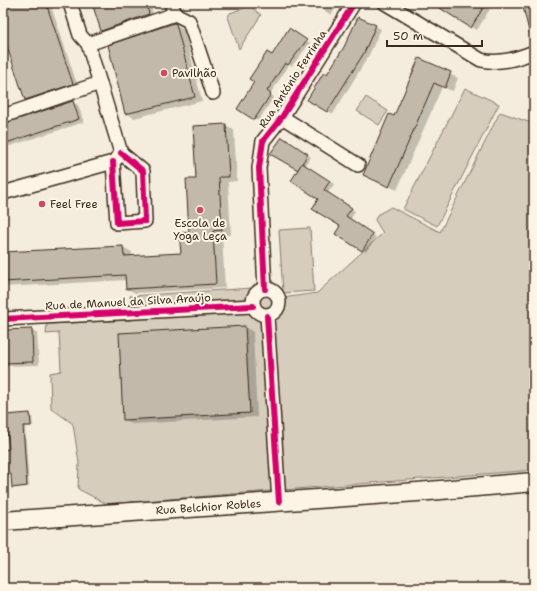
<svg xmlns="http://www.w3.org/2000/svg" width="537" height="591" viewBox="0 0 537 591" font-family="'Shantell Sans',sans-serif">
	<rect width="100%" height="100%" fill="#f4eddd"/>
	<filter id="ink" filterUnits="userSpaceOnUse"><feTurbulence type="fractalNoise" baseFrequency=".025" numOctaves="2"/><feDisplacementMap in="SourceGraphic" scale="8" xChannelSelector="R" yChannelSelector="G"/><feConvolveMatrix kernelMatrix="1 2 1 2 8 2 1 2 1" color-interpolation-filters="sRGB"/></filter>
	<g filter="url(#ink)">
		<g fill="#d6cdbd" stroke="#887c6e">
			<polygon points="250,6 261,15 239,49 228,17 230,13"/>
			<polygon points="465,88 499,104 437,226 403,209"/>
			<polygon points="366,97 388,111 379,125 357,111"/>
			<polygon points="500,112 534,124 534,470 107,504 78,489 79,463 73,424 51,408 50,373 61,371 59,333 46,334 47,324 131,320 130,296 253,288 282,298 317,293 383,233 375,220 377,215 391,207 440,232"/>
			<polygon points="310,228 314,291 283,293 279,230"/>
		</g>
		<g fill="#0003">
			<polygon points="3,3 50,3 78,87 31,103 26,99 3,32"/>
			<polygon points="93,3 150,3 154,17 108,34 102,30"/>
			<polygon points="313,3 340,3 331,15"/>
			<polygon points="433,3 481,3 490,9 477,30"/>
			<polygon points="358,18 381,29 369,55 333,114 308,99 328,76 345,48"/>
			<polygon points="174,24 184,29 202,101 134,118 126,113"/>
			<polygon points="290,30 310,43 292,66 289,65 270,94 274,97 258,121 238,108"/>
			<polygon points="419,60 458,78 453,91 442,87 397,190 364,175 394,117"/>
			<polygon points="73,102 78,105 84,122 10,146 4,143 3,125"/>
			<polygon points="225,125 234,130 237,181 228,182 231,235 222,235 225,288 135,293 127,288 126,280 3,287 3,253 123,247 132,252 132,256 182,253 190,233 197,180"/>
			<polygon points="282,138 311,157 305,166 334,184 328,193 355,211 350,220 376,237 366,252 341,226 320,199 300,169"/>
			<polygon points="245,327 253,332 257,417 132,424 124,420 120,334"/>
			<polygon points="32,330 37,333 39,365 3,366 3,331"/>
			<polygon points="30,414 32,416 33,426 25,427 29,487 15,488 13,487 12,475 3,476 3,451 10,450 6,416"/>
		</g>
		<g fill="#c3b9aa" stroke="#3b2a1e">
			<polygon points="3,3 46,3 73,84 25,100 3,35"/>
			<polygon points="92,3 146,3 149,14 101,31"/>
			<polygon points="432,3 486,3 471,28"/>
			<polygon points="522,3 534,3 534,35 530,35"/>
			<polygon points="358,17 376,25 364,53 327,112 307,100 324,72 327,74 344,47"/>
			<polygon points="174,23 176,24 195,97 125,114 108,45"/>
			<polygon points="289,28 307,40 288,65 285,63 267,91 271,94 254,120 237,109 254,82 249,79 267,52 272,55"/>
			<polygon points="419,58 451,72 445,88 434,83 389,187 363,175 389,114 394,116"/>
			<polygon points="73,101 79,119 3,144 3,124"/>
			<polygon points="226,124 229,177 219,177 222,230 213,231 216,284 126,289 125,275 3,282 3,252 123,246 124,256 181,253 179,233 189,232 186,179 196,179 193,126"/>
			<polygon points="282,137 308,154 298,170 270,154"/>
			<polygon points="302,163 330,181 324,190 352,208 346,216 373,234 362,251 335,234 340,226 312,209 318,199 291,181"/>
			<polygon points="245,326 250,413 123,420 119,333"/>
			<polygon points="32,329 33,362 3,363 3,330"/>
			<polygon points="30,413 31,426 23,426 27,486 12,488 11,474 3,475 3,450 9,449 5,415"/>
		</g>
		<g fill="none" stroke-linecap="round" stroke-linejoin="round">
			<g stroke="#3b2a1e" stroke-width="16">
				<g id="minor">
					<polyline points="70,3 80,35 88,44 121,153"/>
					<polyline points="171,3 175,14"/>
					<path d="M385,3L481,60C500,64 516,59 534,52"/>
					<polyline points="175,14 189,21 213,93"/>
					<polyline points="88,44 175,14"/>
					<polyline points="3,116 100,83"/>
					<polyline points="282,117 358,165"/>
					<polyline points="113,162 117,223 145,221 143,171 121,153"/>
					<polyline points="3,193 113,162 119,156"/>
					<circle cx="266" cy="302" r="13"/>
					<polyline points="265,289 259,168 263,141 282,117 354,3"/>
					<polyline points="267,316 279,502"/>
					<polyline points="3,319 253,306"/>
				</g>
			</g>
			<g stroke="#3b2a1e" stroke-width="21">
				<g id="secondary">
					<path id="s1" d="M3,521L417,492L534,482"/>
				</g>
			</g>
			<use href="#minor" stroke="#fcf5e5" stroke-width="13"/>
			<use href="#secondary" stroke="#fcf5e5" stroke-width="18"/>
			<g stroke="#fcf5e5" stroke-width="8">
				<g id="cycleway">
					<polyline points="113,162 117,223 145,221 143,171 121,153"/>
					<polyline points="265,289 259,168 263,141 282,117 354,3"/>
					<polyline points="267,316 279,502"/>
					<polyline points="3,319 253,306"/>
				</g>
			</g>
			<use href="#cycleway" stroke="#d6006c" stroke-width="6"/>
		</g>
	</g>
	<g fill="#d1495b" stroke="#fcf5e5" stroke-width="1.5">
		<circle cx="164" cy="73" r="4"/>
		<circle cx="42" cy="204" r="4"/>
		<circle cx="200" cy="210" r="4"/>
	</g>
	<g text-anchor="middle" dominant-baseline="central" stroke-width="4" stroke-linejoin="round" paint-order="stroke">
		<g font-size="11" fill="#3b2a1e" stroke="#fcf5e5" text-anchor="start">
			<text x="172" y="73">Pavilhão</text>
			<text x="50" y="204">Feel Free</text>
			<text x="200" y="223" text-anchor="middle">Escola de<tspan x="200" dy="13">Yoga Leça</tspan></text>
		</g>
		<g font-size="11" fill="#3b2a1e" stroke="#fcf5e5">
			<text transform="translate(293 79) rotate(-57)">Rua António Ferrinha</text>
			<text transform="translate(128 302) rotate(-3)">Rua de Manuel da Silva Araújo</text>
			<text stroke="none"><textPath href="#s1" startOffset="206">Rua Belchior Robles</textPath></text>
		</g>
	</g>
	<rect width="537" height="591" fill="none" stroke="#fcf5e5" stroke-width="16"/>
	<rect x="8" y="8" width="521" height="575" fill="none" stroke="#3b2a1e" stroke-width="1.5" filter="url(#ink)"/>
	<path d="M387 40v6h95v-6" fill="none" stroke="#3b2a1e" stroke-width="2"/>
	<text x="393" y="40" font-size="12" fill="#3b2a1e" stroke="#fcf5e5" stroke-width="3" paint-order="stroke">50 m</text>
</svg>
